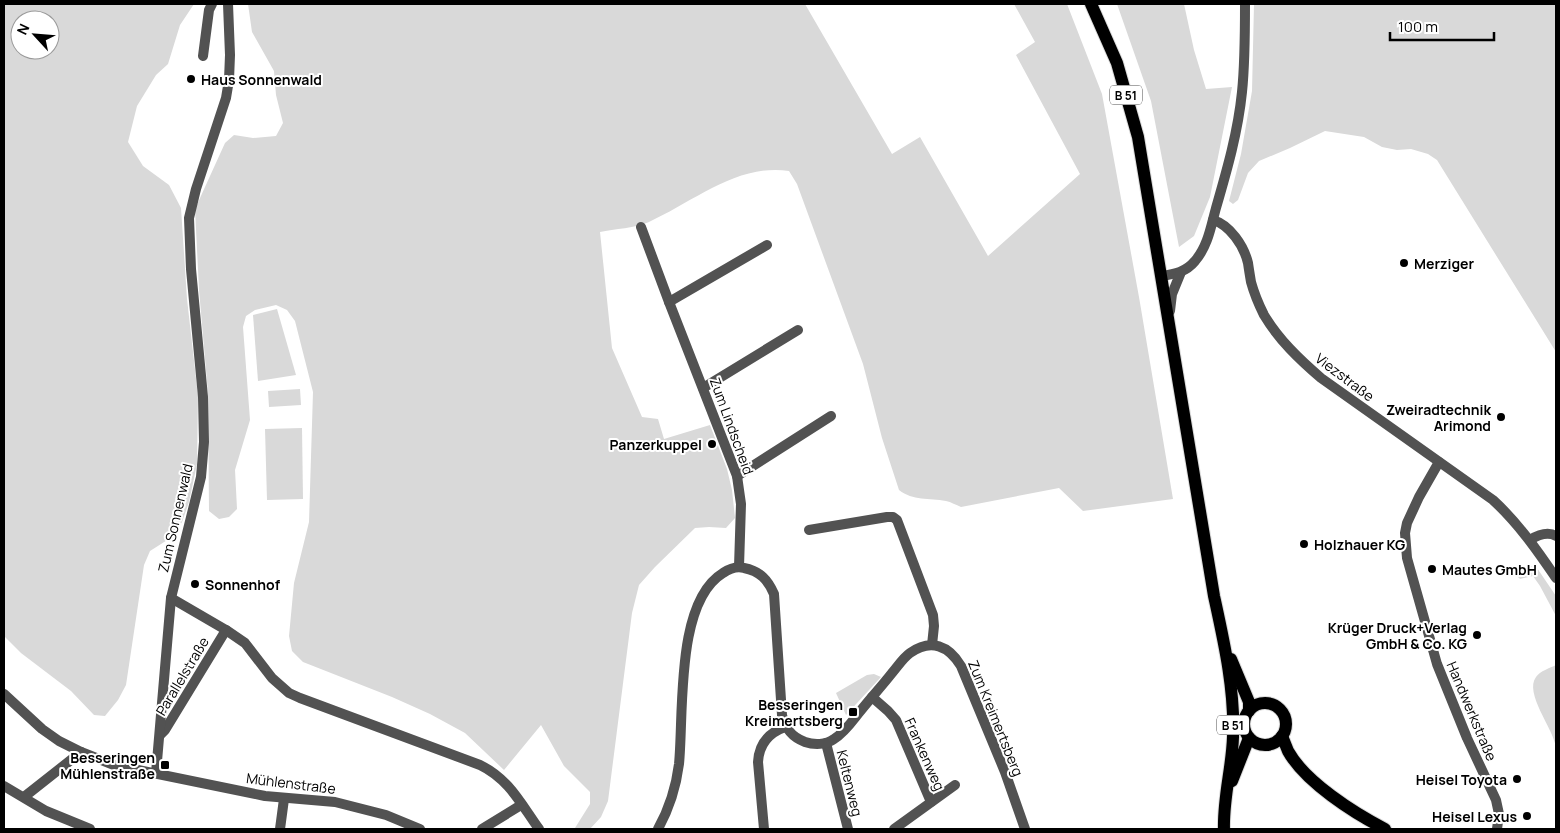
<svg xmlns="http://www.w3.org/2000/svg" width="1560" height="833" viewBox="0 0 1560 833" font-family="Manrope,sans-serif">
	<rect width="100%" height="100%" fill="#fff"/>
	<g fill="#d9d9d9" fill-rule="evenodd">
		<path d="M4,4H194L180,25L168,64L156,75L137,106L128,142L143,166L169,185L181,208L187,299L198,396L197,464L189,502L182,522L172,537L150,551L144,565L126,685L118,700L105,716L94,715L71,691L21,653L4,636ZM20,20H50V50H20Z"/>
		<path d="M248,4H805L892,154L920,137L988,256L1080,174L1016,55L1035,42L1014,4H1067L1102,94L1139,297L1173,499L1083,511L1059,488L961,507C956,505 951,502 946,501C929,498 913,501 899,490L882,438L863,364L797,184L789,171C738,163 693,202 649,222C636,228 614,229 600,232L612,348L642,417L658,419L664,439L710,425L727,469L732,490L735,518L726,528L709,527L695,528L655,567L639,585L632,613L608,801L601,817L590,829H576L575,828L590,804V792L564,766L541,725L504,770L465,733L430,714L392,697L303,662L292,651L289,636L294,583L309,522L313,392L295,321L287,310L276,305L255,310L246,316L243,327L250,420L235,470L237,509L229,517L219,519L209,511L208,393L199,290L195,209L225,143L234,135L253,138L276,136L283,123L276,95L274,71L252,32Z"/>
		<polygon points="1117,4 1184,4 1194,50 1206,89 1232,87 1210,197 1194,236 1179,247 1151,101"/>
		<polygon points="1254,4 1556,4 1556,352 1437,160 1428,154 1411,149 1397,150 1382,147 1364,137 1325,131 1290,148 1259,161 1248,173 1238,200 1233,204 1229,201 1241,154 1252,91"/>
		<polygon points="277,309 296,375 258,381 253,315"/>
		<polygon points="300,389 301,405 269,407 268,391"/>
		<polygon points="302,428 303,499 267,500 265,429"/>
		<path d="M1531,566L1537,568L1556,596V616L1540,586L1533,576L1520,579L1518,577C1521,571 1525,567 1531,566Z"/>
		<path d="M1556,665V747C1553,728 1524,693 1536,677C1540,671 1550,668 1556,665Z"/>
		<polygon points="874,674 881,677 846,715 836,693 867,675"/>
	</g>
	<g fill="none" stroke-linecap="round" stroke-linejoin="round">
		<g stroke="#dbdbdb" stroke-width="14">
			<g id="major">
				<path d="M1091,4L1117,63L1138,137L1214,596C1224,642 1235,690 1233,737C1232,768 1223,798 1224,829"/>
				<polyline points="1231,659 1249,702 1249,711"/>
				<circle cx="1265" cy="724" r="21"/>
				<path d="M1282,736C1284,741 1286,746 1288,751C1305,782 1354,813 1385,829"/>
				<polyline points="1232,781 1249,738"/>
			</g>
		</g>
		<g stroke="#525252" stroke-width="10">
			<polyline points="203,56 209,10 212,4"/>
			<path d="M1213,220C1230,225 1244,246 1248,263C1249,270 1250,276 1251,282C1254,293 1259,305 1264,315C1279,340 1299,359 1321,378L1493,500C1518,523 1537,550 1556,578"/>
			<polyline points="641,227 669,302 737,476 741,504 739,567"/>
			<path d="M1161,276C1175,274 1186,272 1195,261C1208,246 1211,226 1216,208C1227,170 1238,132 1242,92C1245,63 1245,33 1245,4"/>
			<polyline points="669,302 767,245"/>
			<polyline points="1170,311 1172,294 1181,272"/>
			<polyline points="703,388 798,330"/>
			<polyline points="1439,462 1419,497 1407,523 1405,533 1407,558 1437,664 1467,738 1496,800 1499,814 1497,829"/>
			<polyline points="737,476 831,416"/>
			<polyline points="809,530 887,517 893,517 897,520 933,615 934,626 932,645"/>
			<path d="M1530,540C1538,535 1547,531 1556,536"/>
			<path d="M171,598L226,630L245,643L272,678L289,693L300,698L480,765C509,779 521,804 539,829"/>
			<polyline points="4,694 42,729 59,741 81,752 114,765 265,796 335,802 386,815 420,829"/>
			<polyline points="872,697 888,711 896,720 931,802"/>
			<polyline points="160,735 165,730 226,630"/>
			<polyline points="826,743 848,829"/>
			<polyline points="156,773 171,598 201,477 204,442 203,397 191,269 189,218 196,189 226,98 229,80 230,55 228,4"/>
			<polyline points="4,786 46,811 90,829"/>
			<polyline points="24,797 81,752"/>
			<polyline points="280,829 284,799"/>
			<polyline points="482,829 521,805"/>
			<path d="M658,829C669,809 676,788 679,764C684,714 675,602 723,573C729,569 737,566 744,568C760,571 768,580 774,594L782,715C785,728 791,737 805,742C814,745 826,745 834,739C844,733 851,723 858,714C869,700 881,687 892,673C898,666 903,658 910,653C931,638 949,646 961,666L1005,772L1025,829"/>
			<path d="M764,829L758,762C759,744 768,733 785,727"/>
			<polyline points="894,829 955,785"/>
		</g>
		<use href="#major" stroke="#000" stroke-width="12"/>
	</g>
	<g fill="#000" stroke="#fff" stroke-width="2">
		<circle cx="191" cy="79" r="5"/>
		<circle cx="1404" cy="263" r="5"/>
		<circle cx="1501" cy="417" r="5"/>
		<circle cx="712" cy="444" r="5"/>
		<circle cx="1304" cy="544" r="5"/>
		<circle cx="1432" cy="569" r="5"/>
		<circle cx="195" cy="584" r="5"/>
		<circle cx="1477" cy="635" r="5"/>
		<rect x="848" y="707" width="10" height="10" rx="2.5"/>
		<rect x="160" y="760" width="10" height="10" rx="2.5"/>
		<circle cx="1517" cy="779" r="5"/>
		<circle cx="1527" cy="816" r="5"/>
	</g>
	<g text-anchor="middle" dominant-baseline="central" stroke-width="4" stroke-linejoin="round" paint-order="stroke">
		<g fill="#fff" stroke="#4c4c4c" stroke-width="1">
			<rect x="1110" y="85.5" width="32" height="19" rx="4"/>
			<rect x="1217" y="715.5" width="32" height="19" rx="4"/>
		</g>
		<g font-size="12" font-weight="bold" fill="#000">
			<text x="1126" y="95">B 51</text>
			<text x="1233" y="725">B 51</text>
		</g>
		<g font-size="14" font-weight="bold" fill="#000" stroke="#fff" text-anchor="end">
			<text x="201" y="79" text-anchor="start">Haus Sonnenwald</text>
			<text x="1414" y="263" text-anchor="start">Merziger</text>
			<text x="1491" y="409">Zweiradtechnik<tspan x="1491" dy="16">Arimond</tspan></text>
			<text x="702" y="444">Panzerkuppel</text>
			<text x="1314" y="544" text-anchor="start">Holzhauer KG</text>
			<text x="1442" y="569" text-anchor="start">Mautes GmbH</text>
			<text x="205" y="584" text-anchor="start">Sonnenhof</text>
			<text x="1467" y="627">Krüger Druck+Verlag<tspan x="1467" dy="16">GmbH &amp; Co. KG</tspan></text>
			<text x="843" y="704">Besseringen<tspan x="843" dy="16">Kreimertsberg</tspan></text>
			<text x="155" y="757">Besseringen<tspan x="155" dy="16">Mühlenstraße</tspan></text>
			<text x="1507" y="779">Heisel Toyota</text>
			<text x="1517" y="816">Heisel Lexus</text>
		</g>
		<g font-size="14" fill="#000" stroke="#fff">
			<text transform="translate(1345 377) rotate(37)">Viezstraße</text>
			<text transform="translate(732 426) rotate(70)">Zum Lindscheid</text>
			<text transform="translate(175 518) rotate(-77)">Zum Sonnenwald</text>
			<text transform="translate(182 676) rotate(-59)">Parallelstraße</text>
			<text transform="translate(1472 711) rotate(67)">Handwerkstraße</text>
			<text transform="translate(996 718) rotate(68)">Zum Kreimertsberg</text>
			<text transform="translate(925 754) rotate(66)">Frankenweg</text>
			<text transform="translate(291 783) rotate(7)">Mühlenstraße</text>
			<text transform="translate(850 783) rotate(76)">Keltenweg</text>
		</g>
	</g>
	<rect width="1560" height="833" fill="none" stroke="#000000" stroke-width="10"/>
	<g transform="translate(35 35) rotate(296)"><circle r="24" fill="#ffffff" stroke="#999999"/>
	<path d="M0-4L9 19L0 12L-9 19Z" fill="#000000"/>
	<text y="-8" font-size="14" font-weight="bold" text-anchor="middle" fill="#000000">N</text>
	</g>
	<path d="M1390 32v8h104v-8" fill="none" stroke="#000000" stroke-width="2.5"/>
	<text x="1398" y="32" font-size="15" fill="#000000" stroke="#ffffff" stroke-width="4" paint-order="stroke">100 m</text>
</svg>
